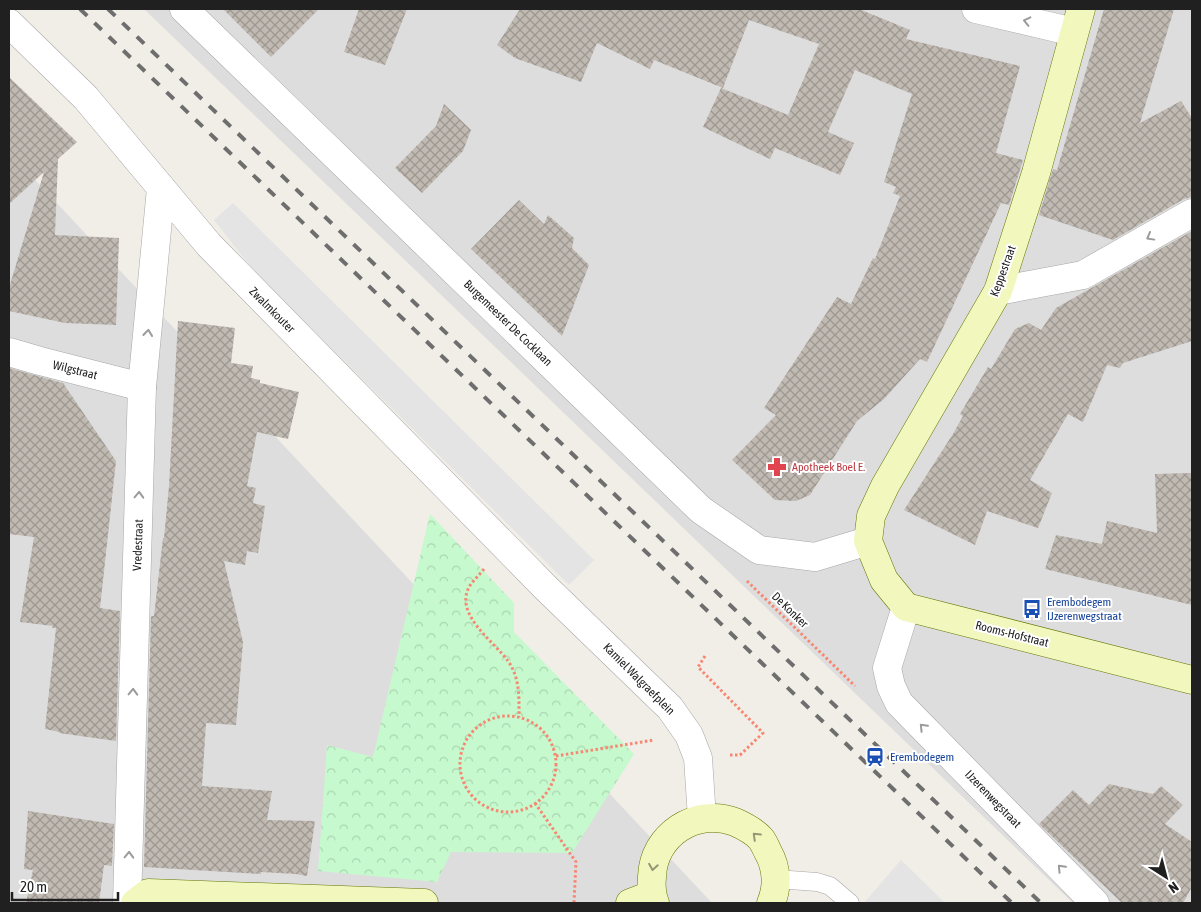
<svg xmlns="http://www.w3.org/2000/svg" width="1201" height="912" viewBox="0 0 1201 912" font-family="'Asap Condensed',sans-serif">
	<defs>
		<pattern id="park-crowns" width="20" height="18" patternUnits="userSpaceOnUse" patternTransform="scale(1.25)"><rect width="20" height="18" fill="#c6f9cd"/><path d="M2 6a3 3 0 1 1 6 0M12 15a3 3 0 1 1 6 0" fill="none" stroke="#aad5b0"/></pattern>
		<pattern id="building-cross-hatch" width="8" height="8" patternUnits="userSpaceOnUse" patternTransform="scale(1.25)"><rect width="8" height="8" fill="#c1bab3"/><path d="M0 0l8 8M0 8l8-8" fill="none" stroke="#9c9791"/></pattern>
	</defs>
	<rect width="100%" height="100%" fill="#f1eee7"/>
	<g fill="#dedddd">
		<polygon points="144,9 1192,9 1192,903 1073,903"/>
		<polygon points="9,152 712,903 9,903"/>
	</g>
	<polygon fill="url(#park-crowns)" points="430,514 514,603 514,632 634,754 572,853 451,852 437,882 318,871 327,745 373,757"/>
	<g fill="#e4e4e4">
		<polygon points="233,203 594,560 569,585 253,270 214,220"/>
		<polygon points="901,860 945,903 864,903"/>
	</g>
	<g fill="url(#building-cross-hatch)">
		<polygon points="223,9 319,9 271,57"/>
		<polygon points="359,9 407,9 385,65 344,52"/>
		<polygon points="520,9 859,9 910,30 906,39 1020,66 996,153 1023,160 1009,205 1001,203 927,362 920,359 884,399 857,421 810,495 796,501 775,500 732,460 776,415 764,408 837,297 851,304 873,258 875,259 900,196 893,193 896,187 884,182 912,94 855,70 828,132 854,143 840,175 775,148 770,159 703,127 721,88 788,115 819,44 749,20 723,88 654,60 650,69 597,43 581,82 515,58 497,45"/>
		<polygon points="1104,9 1174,9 1140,123 1181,101 1192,118 1192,197 1184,199 1113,240 1039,215 1053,169 1057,170"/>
		<polygon points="9,77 77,142 58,159 55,235 119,238 116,325 65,323 9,311 9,288 44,172 9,204"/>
		<polygon points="444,104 471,130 463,151 422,193 395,168 436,126"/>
		<polygon points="519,200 544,224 548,215 574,238 572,248 589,265 562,336 471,249"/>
		<polygon points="1192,231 1192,341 1123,363 1120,368 1107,365 1083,422 1068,414 1030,480 1052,493 1038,528 987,511 975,545 904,510 953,434 963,416 960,414 988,367 991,369 1015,329 1029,323 1041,330 1056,308"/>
		<polygon points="178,321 235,328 231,363 253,366 251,378 260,380 260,383 299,392 288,439 257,432 247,486 256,488 253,503 265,506 258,553 247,551 245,565 224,561 243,642 236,725 206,723 202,786 272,791 267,820 315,821 307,876 296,874 261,872 261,874 144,867 151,616 154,616 163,538 164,538 169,486"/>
		<polygon points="9,368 63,383 116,461 100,608 120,611 116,741 59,733 60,732 45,729 56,628 52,628 53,626 20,622 34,537 9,534"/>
		<polygon points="1192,473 1192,605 1045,569 1056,535 1102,544 1107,521 1157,533 1155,474"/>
		<polygon points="1109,784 1153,794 1161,786 1183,805 1165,824 1192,842 1192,887 1183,903 1122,903 1039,824 1073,790 1089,805"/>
		<polygon points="28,811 114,824 112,866 104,865 99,903 26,903 33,870 24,869"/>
	</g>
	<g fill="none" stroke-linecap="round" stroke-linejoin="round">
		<g stroke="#a7a7a7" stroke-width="19">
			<polyline id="lane" points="776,879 817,882 830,886 850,903"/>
		</g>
		<g stroke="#a7a7a7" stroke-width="29">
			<g id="street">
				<polyline points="184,9 701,510 759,550 815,557 868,541"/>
				<polyline points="976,9 1074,32"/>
				<polyline points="9,23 86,98 209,245 545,587 670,708 689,735 698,758 702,818"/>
				<polyline points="998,291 1083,275 1192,213"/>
				<polyline points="9,352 40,361 142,387"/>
				<polyline points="906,607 887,668 891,686 899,703 1095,903"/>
				<polyline points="127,903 142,387 161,188"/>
			</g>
		</g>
		<g stroke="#657707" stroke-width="29">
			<g id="secondary">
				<polyline points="1081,9 1036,173 998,291 885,486 871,516 868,541 884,580 906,607 1192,680"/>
				<polyline points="135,903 148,893 424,903"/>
				<polyline points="630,903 651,895"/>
				<path d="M655,903C651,894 651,887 652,877C653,835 696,807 735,822C744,826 754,831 761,839C764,843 766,848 768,852C777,868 778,887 771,903"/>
			</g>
		</g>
		<g stroke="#f78772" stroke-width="3" stroke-dasharray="2.5 2.5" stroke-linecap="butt">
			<path d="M484,569C480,574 475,579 471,584C451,613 494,641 508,661C520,678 519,697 519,717"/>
			<polyline points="747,581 855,686"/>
			<polyline points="705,656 698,667 763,733 740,755 730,755"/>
			<circle cx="508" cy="764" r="48"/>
			<polyline points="556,756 654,740"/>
			<polyline points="535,803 576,862 574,903"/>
		</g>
		<use href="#lane" stroke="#fff" stroke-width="18"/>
		<use href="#street" stroke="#fff" stroke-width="28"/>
		<use href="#secondary" stroke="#f2f8bd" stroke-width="28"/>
		<g stroke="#6e6e6e" stroke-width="4" stroke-dasharray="10 10" stroke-linecap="butt">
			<polyline points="80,9 1012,903"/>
			<polyline points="108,9 1041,903"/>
		</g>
	</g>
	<defs><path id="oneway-chevron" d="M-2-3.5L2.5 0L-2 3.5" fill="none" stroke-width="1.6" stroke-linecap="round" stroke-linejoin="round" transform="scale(1.25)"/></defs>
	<g stroke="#9b9b9b">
		<use href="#oneway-chevron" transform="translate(1027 21) rotate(-167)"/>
		<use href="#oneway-chevron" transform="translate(1150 237) rotate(151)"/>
		<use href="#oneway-chevron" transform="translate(148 333) rotate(-84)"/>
		<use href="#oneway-chevron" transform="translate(139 495) rotate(-88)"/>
		<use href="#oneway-chevron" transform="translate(133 692) rotate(-88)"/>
		<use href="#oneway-chevron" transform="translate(923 727) rotate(-134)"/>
		<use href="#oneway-chevron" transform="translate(129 855) rotate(-88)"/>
		<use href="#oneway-chevron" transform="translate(1061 868) rotate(-134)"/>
	</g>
	<g stroke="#949776">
		<use href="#oneway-chevron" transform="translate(756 836) rotate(-136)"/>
		<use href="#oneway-chevron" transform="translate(653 867) rotate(99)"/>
	</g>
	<defs>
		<g id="pharmacy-bare" transform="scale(1.5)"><path d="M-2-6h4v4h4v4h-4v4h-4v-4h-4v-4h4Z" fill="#e0444e" stroke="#fff" stroke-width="2.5" paint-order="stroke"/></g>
		<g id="bus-bare" transform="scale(1.5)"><path d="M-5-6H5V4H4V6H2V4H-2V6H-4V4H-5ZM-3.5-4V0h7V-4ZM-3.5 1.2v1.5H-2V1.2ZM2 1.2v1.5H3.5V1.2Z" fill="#1a4fb4" stroke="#fff" stroke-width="2.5" paint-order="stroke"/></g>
		<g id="station-bare" transform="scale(1.5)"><path d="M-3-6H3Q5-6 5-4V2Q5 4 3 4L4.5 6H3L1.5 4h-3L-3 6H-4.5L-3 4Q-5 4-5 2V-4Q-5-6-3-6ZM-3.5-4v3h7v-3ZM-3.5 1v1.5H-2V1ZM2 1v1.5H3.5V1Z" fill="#1a4fb4" stroke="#fff" stroke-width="2.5" paint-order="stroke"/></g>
	</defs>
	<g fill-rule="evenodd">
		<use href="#pharmacy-bare" x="777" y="467"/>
		<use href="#bus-bare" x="1032" y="609"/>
		<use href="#station-bare" x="875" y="757"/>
	</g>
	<g text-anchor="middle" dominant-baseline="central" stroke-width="4" stroke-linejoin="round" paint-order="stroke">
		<g font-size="12" fill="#202020" stroke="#fff">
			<text transform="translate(1003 271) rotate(-70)">Keppestraat</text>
			<text transform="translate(272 310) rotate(45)">Zwalmkouter</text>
			<text transform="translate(508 323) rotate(44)">Burgemeester De Cocklaan</text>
			<text transform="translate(75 370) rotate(14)">Wilgstraat</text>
			<text transform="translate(138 545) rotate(-88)">Vredestraat</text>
			<text transform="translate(790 610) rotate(44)">De Konker</text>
			<text transform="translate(1012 634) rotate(14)">Rooms-Hofstraat</text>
			<text transform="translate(639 679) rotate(45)">Kamiel Walgraefplein</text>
			<text transform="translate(993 799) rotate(46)">IJzerenwegstraat</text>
		</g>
		<g font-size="12" fill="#be3a42" stroke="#fff" text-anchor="start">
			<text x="792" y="467">Apotheek Boel E.</text>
		</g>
		<g font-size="12" fill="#164399" stroke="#fff" text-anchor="start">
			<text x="1047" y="602">Erembodegem<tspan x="1047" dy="14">IJzerenwegstraat</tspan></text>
			<text x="890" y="757">Erembodegem</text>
		</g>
	</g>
	<rect width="1201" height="912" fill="none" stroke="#202020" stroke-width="20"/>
	<g transform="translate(1166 877) rotate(144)" stroke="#ffffff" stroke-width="4" paint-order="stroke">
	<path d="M0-4L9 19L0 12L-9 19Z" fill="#202020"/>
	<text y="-8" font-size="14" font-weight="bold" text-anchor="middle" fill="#202020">N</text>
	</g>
	<path d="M12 892v8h106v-8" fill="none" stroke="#202020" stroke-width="2.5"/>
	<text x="20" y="892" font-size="15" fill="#202020" stroke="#ffffff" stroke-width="4" paint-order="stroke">20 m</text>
</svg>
